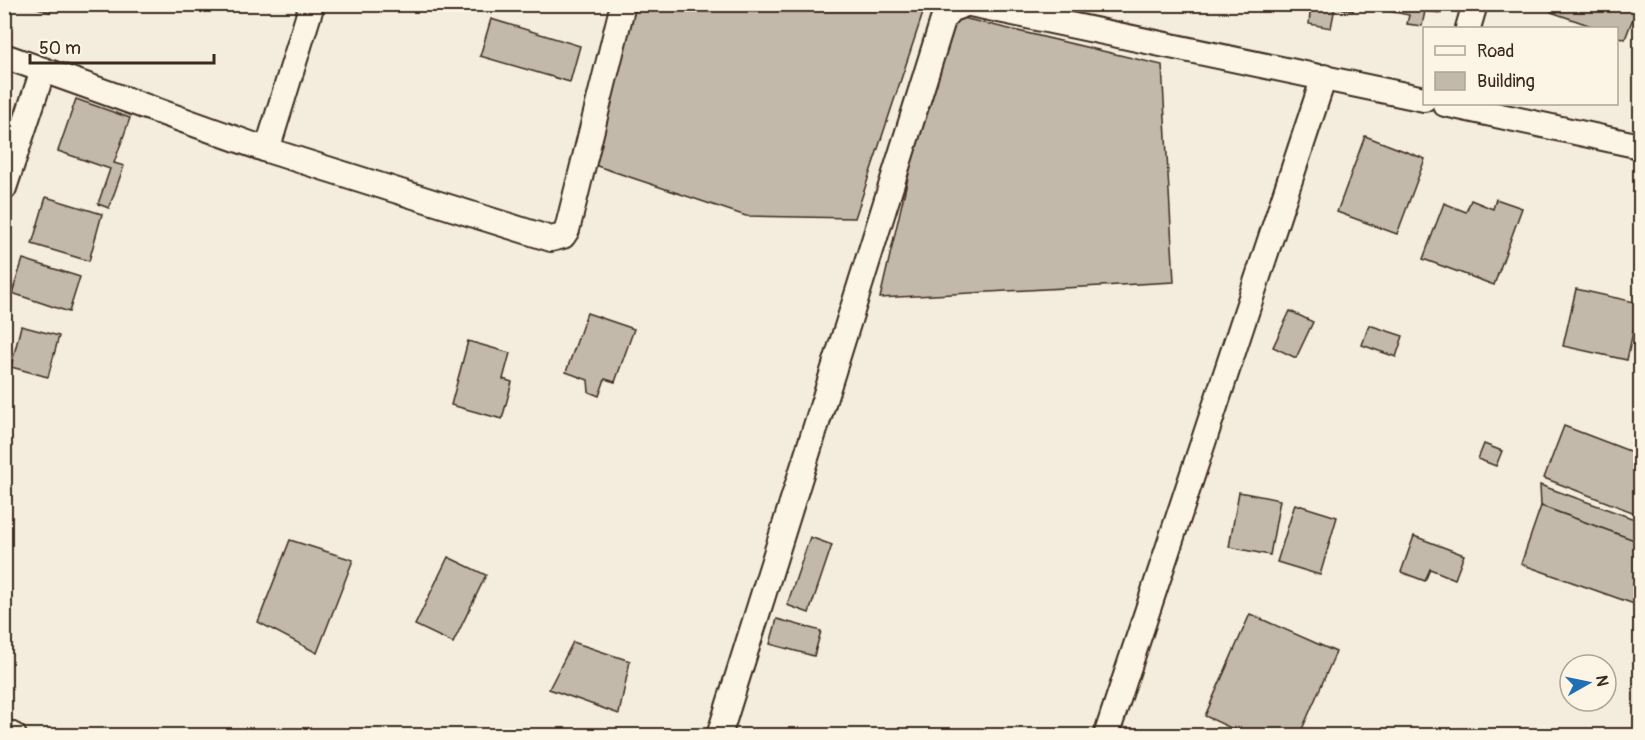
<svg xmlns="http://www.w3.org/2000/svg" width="1645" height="740" viewBox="0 0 1645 740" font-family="Pangolin,sans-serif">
	<rect width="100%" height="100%" fill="#f4eddd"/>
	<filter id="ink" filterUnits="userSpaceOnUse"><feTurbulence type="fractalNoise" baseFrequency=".0167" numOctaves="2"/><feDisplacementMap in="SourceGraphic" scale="12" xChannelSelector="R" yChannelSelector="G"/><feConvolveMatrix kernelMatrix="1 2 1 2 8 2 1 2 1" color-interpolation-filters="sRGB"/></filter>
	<g filter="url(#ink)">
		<g fill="#c3b9aa" stroke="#3b2a1e" stroke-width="1.5">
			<polygon points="26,4 52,4 50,12"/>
			<polygon points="637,4 926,4 855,218 746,216 585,162"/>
			<polygon points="1311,4 1354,4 1353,11 1335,7 1331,28 1309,24"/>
			<polygon points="1384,4 1443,4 1441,13 1425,11 1422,26 1407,24 1409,15 1383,10"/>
			<polygon points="1554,4 1640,4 1640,15 1635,13 1625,39 1616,36 1616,28 1597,28 1551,12"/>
			<polygon points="946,14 1162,65 1174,282 880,298"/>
			<polygon points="491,19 580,46 570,82 480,56"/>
			<polygon points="76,99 130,118 114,163 124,166 109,208 98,204 110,169 58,151"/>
			<polygon points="1365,136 1425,159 1397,234 1337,212"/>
			<polygon points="46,197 102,214 89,261 32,244"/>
			<polygon points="1496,199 1522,208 1494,285 1423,259 1444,203 1466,212 1471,200 1493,209"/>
			<polygon points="23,259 80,277 69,312 12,293"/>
			<polygon points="1576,289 1639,303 1627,360 1563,346"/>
			<polygon points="1290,311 1313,322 1296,358 1273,347"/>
			<polygon points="587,313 634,329 615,382 605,379 599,396 589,392 588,380 566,372"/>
			<polygon points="1369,325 1403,336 1396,357 1362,345"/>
			<polygon points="21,326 59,336 48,377 11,367"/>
			<polygon points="468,341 510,353 503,379 512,382 502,419 451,405"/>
			<polygon points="1564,426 1640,455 1640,515 1544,478"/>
			<polygon points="1484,444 1502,451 1496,466 1478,459"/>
			<polygon points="1540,485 1640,521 1639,542 1541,506"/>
			<polygon points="1239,492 1280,500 1270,555 1229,547"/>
			<polygon points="1295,504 1337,517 1320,575 1277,562"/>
			<polygon points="1541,506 1640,542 1640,595 1637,605 1521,564"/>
			<polygon points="1414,536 1464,555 1455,579 1430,569 1425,581 1401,572"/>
			<polygon points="810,537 832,545 809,613 787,605"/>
			<polygon points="290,540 353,560 317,653 258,622"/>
			<polygon points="448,557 486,575 453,643 415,625"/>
			<polygon points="1250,614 1336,652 1299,736 1248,736 1205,716"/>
			<polygon points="777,619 821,631 814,656 770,644"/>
			<polygon points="573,642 630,661 619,714 549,689"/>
		</g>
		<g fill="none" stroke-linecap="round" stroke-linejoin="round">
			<g stroke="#3b2a1e" stroke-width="28">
				<g id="minor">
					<polyline points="970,4 1424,99"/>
					<polyline points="1468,28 1475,4"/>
					<polyline points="4,56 267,150 551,239 563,236 567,230 623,4"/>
					<polyline points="1445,104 1640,146"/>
					<polyline points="267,150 312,4"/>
					<polyline points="4,188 43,70"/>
					<polyline points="4,731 14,736"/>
					<polyline points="719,736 943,20 949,10 966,4"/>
					<polyline points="1106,736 1324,77"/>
				</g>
			</g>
			<use href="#minor" stroke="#fcf5e5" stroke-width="24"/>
		</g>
	</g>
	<rect width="1645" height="740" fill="none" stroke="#fcf5e5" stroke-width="24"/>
	<rect x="12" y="12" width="1621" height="716" fill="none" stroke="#3b2a1e" stroke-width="2" filter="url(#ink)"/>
	<rect x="1423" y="27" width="195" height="78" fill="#fcf5e5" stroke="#afa495" stroke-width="1.5"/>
	<rect x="1435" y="46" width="30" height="9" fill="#fcf5e5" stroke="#afa495" stroke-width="1.5"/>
	<text x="1477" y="57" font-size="18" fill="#3b2a1e">Road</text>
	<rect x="1435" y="72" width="30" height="18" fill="#c3b9aa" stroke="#afa495" stroke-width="1.5"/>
	<text x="1477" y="87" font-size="18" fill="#3b2a1e">Building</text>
	<g transform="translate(1588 683) rotate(81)"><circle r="28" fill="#fcf5e5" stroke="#afa495" stroke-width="1.5"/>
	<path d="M0-4.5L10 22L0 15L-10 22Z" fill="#1f6fb2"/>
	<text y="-9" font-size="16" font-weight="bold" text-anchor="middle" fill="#3b2a1e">N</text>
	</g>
	<path d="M30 54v9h184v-9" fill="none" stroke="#3b2a1e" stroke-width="3"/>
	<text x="39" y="54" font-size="18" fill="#3b2a1e" stroke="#fcf5e5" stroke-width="4.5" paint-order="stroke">50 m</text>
</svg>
